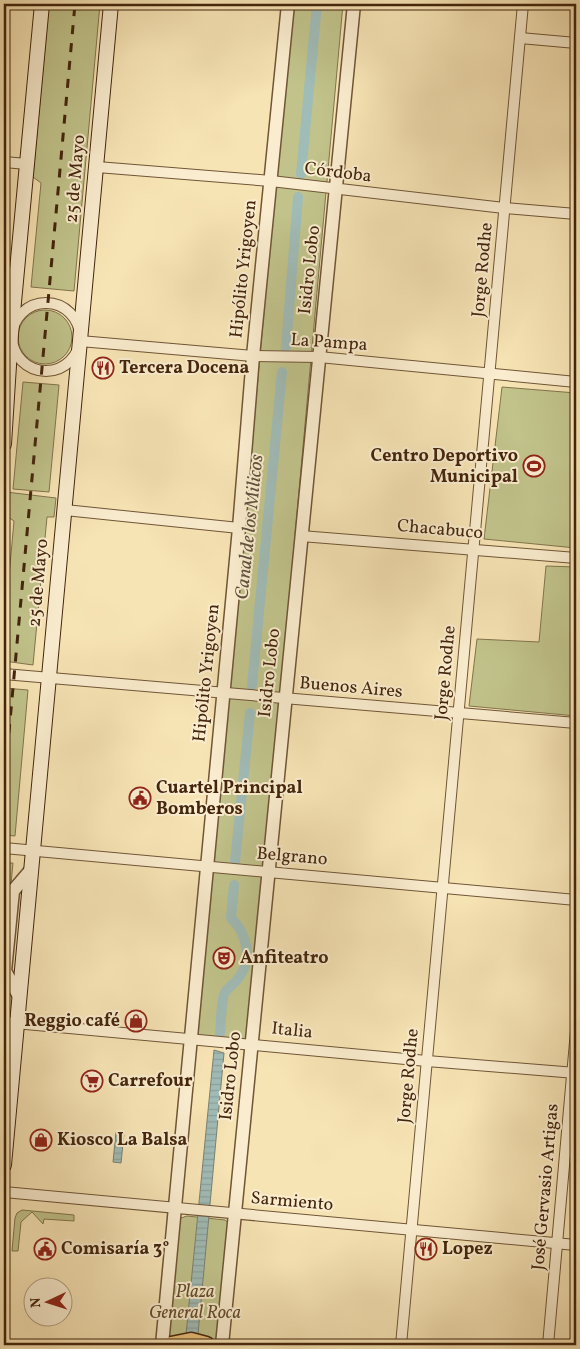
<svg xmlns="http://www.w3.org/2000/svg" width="580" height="1349" viewBox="0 0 580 1349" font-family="Vollkorn,serif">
	<defs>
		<pattern id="water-rules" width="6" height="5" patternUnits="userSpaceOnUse" patternTransform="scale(1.25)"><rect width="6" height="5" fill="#a0bcb7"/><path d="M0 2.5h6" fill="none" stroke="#8ba19c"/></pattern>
	</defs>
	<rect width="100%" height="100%" fill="#f7e4b5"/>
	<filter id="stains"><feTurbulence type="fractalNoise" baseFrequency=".004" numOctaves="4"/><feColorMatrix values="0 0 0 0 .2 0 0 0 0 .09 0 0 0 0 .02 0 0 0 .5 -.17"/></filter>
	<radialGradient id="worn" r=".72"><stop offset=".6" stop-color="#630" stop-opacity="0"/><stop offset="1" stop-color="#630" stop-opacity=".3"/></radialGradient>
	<g fill="#c1c38b" stroke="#82744c">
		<polygon points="49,4 100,4 74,291 31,287 41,183 33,177"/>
		<polygon points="292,4 343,4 249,1045 195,1036 243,542"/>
		<circle cx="45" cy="337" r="27"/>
		<polygon points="23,382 59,385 49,492 13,489"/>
		<polygon points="502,387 576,393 576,548 484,539"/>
		<polygon points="6,492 56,498 54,517 47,517 33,665 4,661 4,630 14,521 4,514"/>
		<polygon points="546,566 576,567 576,716 469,706 477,639 539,642"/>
		<polygon points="4,688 28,690 15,836 4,835"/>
		<polygon points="4,863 13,863 4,958"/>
		<polygon points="22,1210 74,1215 74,1221 44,1219 43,1224 32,1212 21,1222 18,1251 12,1251 15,1218 17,1213"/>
		<polygon points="187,1216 225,1220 230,1224 218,1345 177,1340 165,1336 178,1219"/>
	</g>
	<g fill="url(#water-rules)" stroke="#7b8073">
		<polygon points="214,1050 224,1053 197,1345 185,1345"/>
		<polygon points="116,1132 124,1133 121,1163 113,1162"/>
	</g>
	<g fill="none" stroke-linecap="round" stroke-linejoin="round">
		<g stroke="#a0bcb7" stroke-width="10">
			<polyline points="301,174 317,4"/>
			<polyline points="286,347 298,197"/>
			<polyline points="252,685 282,372"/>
			<polyline points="235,862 250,713"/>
			<path d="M220,1033C221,1021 221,1006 224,994C226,989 233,985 237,980C253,961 248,934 231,918L234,885"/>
		</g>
		<g stroke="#705536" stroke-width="12">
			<g id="minor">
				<polyline points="520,38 576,43"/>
				<polyline points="4,162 27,164"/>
				<polyline points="97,167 271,181 504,208 576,214"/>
				<circle cx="46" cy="337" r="34"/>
				<polyline points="80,341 253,356 319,357 576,382"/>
				<polyline points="65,510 239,528"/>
				<polyline points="301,536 576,558"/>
				<polyline points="4,674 576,723"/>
				<polyline points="4,848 576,900"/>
				<polyline points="4,1022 427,1061 576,1073"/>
				<polyline points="4,1192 576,1245"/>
				<polyline points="401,1345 523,4"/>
				<polyline points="548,1345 576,1031"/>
			</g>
		</g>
		<g stroke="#705536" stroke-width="15">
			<g id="tertiary">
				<polyline points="19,996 5,971 13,891 31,870"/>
				<polyline points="4,1057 14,1046"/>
				<polyline points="162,1345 239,528 253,356 288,4"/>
				<polyline points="222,1345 354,4"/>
			</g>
		</g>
		<g stroke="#43250c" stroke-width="16">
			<g id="secondary">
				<polyline points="4,444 11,334 42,4"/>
				<polyline points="4,1165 111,4"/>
			</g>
		</g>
		<g stroke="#43250c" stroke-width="19">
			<polyline id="primary" points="171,1345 191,1341 206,1345"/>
		</g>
		<use href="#minor" stroke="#faedcf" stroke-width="10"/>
		<use href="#tertiary" stroke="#faedcf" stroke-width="12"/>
		<use href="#secondary" stroke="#faedcf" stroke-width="14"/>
		<use href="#primary" stroke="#ecc27a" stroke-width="16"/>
		<polyline stroke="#43250c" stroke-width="3" stroke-dasharray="9 9" stroke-linecap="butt" points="4,787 75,4"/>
	</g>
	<defs>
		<g id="restaurant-ring" transform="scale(1.125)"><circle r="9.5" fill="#faedcf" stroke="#8f2418" stroke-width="1.5"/><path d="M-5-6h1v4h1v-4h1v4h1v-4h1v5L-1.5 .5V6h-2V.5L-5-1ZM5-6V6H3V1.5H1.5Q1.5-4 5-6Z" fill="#8f2418"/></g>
		<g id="stadium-ring" transform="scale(1.125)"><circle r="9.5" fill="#faedcf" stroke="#8f2418" stroke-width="1.5"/><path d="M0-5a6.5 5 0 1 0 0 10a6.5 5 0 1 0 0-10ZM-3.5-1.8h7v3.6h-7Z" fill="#8f2418"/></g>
		<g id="civic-ring" transform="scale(1.125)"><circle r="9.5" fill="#faedcf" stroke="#8f2418" stroke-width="1.5"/><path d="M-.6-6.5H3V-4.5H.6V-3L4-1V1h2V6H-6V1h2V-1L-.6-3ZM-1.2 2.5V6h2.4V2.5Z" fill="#8f2418"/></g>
		<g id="theatre-ring" transform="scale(1.125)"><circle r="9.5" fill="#faedcf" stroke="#8f2418" stroke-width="1.5"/><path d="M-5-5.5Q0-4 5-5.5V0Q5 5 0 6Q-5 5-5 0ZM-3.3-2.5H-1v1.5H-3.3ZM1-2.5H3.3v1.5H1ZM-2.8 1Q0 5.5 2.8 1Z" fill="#8f2418"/></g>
		<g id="shop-ring" transform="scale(1.125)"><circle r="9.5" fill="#faedcf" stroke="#8f2418" stroke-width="1.5"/><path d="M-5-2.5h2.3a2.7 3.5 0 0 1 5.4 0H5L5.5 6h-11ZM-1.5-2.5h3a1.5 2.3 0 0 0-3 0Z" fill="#8f2418"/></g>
		<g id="supermarket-ring" transform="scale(1.125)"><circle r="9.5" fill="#faedcf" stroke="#8f2418" stroke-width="1.5"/><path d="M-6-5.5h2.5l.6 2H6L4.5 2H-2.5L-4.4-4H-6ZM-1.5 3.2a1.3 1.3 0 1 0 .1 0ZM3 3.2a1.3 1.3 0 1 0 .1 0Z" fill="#8f2418"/></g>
	</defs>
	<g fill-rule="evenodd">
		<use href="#restaurant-ring" x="103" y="368"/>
		<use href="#stadium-ring" x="534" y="466"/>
		<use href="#civic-ring" x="140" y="798"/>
		<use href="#theatre-ring" x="224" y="958"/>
		<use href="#shop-ring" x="136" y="1021"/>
		<use href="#supermarket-ring" x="92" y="1081"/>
		<use href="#shop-ring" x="41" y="1140"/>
		<use href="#civic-ring" x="45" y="1249"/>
		<use href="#restaurant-ring" x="426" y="1249"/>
	</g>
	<g text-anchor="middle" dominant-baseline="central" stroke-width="4" stroke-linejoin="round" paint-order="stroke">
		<g font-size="18" fill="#43250c" stroke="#faedcf">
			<text transform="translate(338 173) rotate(7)">Córdoba</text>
			<text transform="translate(76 179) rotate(-85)">25 de Mayo</text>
			<text transform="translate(244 269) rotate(-84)">Hipólito Yrigoyen</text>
			<text transform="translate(310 270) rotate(-84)">Isidro Lobo</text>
			<text transform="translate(483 270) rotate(-85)">Jorge Rodhe</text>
			<text transform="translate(329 343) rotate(4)">La Pampa</text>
			<text transform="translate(440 530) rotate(5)">Chacabuco</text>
			<text transform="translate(39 583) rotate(-85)">25 de Mayo</text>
			<text transform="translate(207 673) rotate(-84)">Hipólito Yrigoyen</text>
			<text transform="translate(270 673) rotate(-84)">Isidro Lobo</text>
			<text transform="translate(446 673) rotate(-85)">Jorge Rodhe</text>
			<text transform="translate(351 688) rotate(5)">Buenos Aires</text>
			<text transform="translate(292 857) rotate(5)">Belgrano</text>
			<text transform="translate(292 1031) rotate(6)">Italia</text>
			<text transform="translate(231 1076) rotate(-84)">Isidro Lobo</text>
			<text transform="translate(409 1076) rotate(-85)">Jorge Rodhe</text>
			<text transform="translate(546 1187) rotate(-85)">José Gervasio Artigas</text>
			<text transform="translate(292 1202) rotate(5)">Sarmiento</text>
		</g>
		<g font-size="18" font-weight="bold" fill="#43250c" stroke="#faedcf" text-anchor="start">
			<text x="119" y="368">Tercera Docena</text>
			<text x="518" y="456" text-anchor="end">Centro Deportivo<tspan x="518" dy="21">Municipal</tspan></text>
			<text x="156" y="788">Cuartel Principal<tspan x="156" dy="21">Bomberos</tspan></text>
			<text x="240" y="958">Anfiteatro</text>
			<text x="120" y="1021" text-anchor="end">Reggio café</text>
			<text x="108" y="1081">Carrefour</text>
			<text x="57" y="1140">Kiosco La Balsa</text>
			<text x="61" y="1249">Comisaría 3°</text>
			<text x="442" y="1249">Lopez</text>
		</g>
		<g font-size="18" font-style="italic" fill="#624c2c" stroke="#faedcf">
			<text x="195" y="1292">Plaza<tspan x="195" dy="21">General Roca</tspan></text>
		</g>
		<g font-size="19" font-style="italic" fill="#5f523f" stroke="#faedcf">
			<text transform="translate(250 527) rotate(-84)">Canal de los Milicos</text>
		</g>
	</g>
	<rect width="580" height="1349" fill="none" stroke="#f7e4b5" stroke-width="20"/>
	<rect x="5" y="5" width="570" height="1339" fill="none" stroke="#43250c" stroke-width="2.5"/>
	<rect x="10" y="10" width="560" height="1329" fill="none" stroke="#43250c"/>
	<g transform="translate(48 1302) rotate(266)"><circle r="24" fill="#faedcf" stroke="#b19d81"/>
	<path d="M0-4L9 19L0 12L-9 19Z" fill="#8f2418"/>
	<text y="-8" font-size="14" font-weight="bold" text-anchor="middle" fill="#43250c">N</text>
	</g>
	<rect width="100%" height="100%" filter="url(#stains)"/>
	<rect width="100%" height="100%" fill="url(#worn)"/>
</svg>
